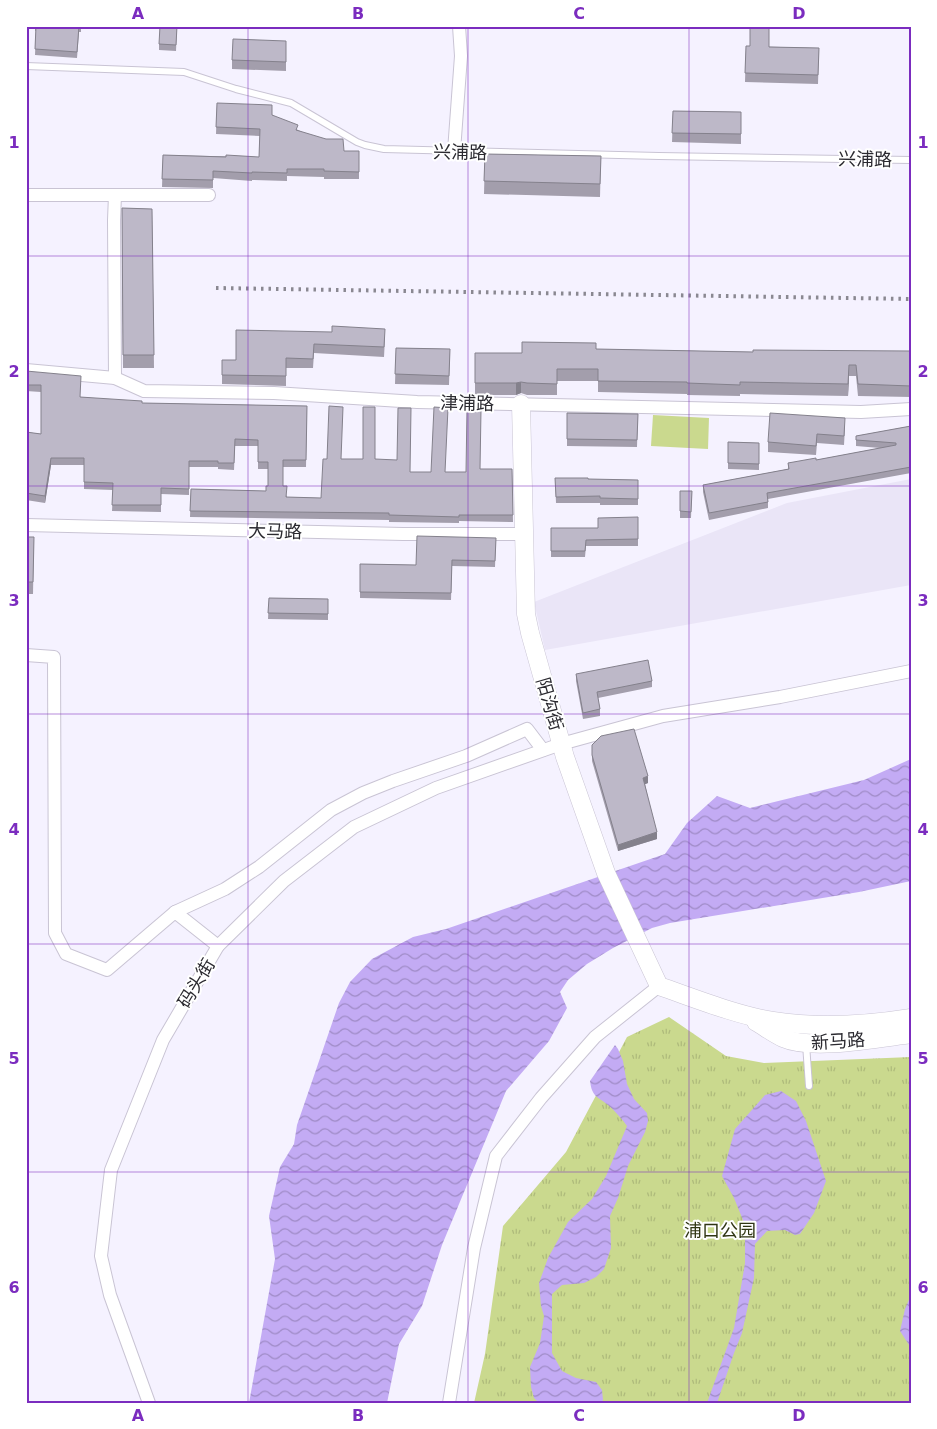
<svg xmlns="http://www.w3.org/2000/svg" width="937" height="1429" viewBox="0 0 937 1429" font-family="'DejaVu Sans','Noto Sans SC',sans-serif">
	<defs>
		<pattern id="park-tufts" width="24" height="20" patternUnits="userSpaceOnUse" patternTransform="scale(1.25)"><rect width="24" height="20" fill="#cad98e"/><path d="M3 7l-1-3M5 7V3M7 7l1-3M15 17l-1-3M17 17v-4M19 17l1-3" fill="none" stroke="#aeba7b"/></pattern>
		<pattern id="water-waves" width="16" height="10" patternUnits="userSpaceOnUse" patternTransform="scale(1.25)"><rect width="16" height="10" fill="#c3abf4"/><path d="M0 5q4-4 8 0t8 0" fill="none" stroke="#9f8bc6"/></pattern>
	</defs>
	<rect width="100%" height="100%" fill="#f5f2ff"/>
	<polygon fill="#eae5f7" points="911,479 911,585 545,650 534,602 787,503"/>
	<polygon fill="#cad98e" points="653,415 709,418 708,449 651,446"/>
	<polygon fill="url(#park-tufts)" points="669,1017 726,1056 764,1063 911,1057 911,1403 474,1403 485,1354 503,1226 566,1152 627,1037"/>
	<g fill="url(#water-waves)">
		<polygon points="911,759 911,881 859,892 670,923 652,928 613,948 587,964 568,980 560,992 567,1008 549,1041 506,1091 442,1245 422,1306 399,1344 387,1403 249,1403 275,1259 269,1216 280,1167 294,1144 297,1125 339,1003 350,982 372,959 413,937 446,929 665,854 687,823 717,796 750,808 864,780"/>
		<path d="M615,1045L618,1049L623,1061L627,1084L634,1099L647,1113L648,1121L645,1132L628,1166L618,1198L610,1216L611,1248L604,1269L596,1277L584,1283L562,1285L552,1294V1353L562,1371L576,1378L596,1382L602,1390L603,1400L601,1403H539L534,1398L531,1387L530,1367L540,1343L544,1316L541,1306L539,1283L548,1258L568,1222L592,1199L606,1176L627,1126C622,1119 615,1111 608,1105C597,1096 592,1097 590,1081Z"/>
		<polygon points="781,1091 796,1101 806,1121 826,1181 814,1213 800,1234 795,1235 785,1230 767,1231 755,1244 754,1278 742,1333 734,1353 717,1403 707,1403 734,1328 745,1263 745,1225 734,1198 722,1176 735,1129 765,1095"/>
		<polygon points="911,1295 911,1348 900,1331 905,1309"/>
	</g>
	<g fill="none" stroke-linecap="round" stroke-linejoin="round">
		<g stroke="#c9c4d4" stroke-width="8">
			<g id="lane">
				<polyline points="26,66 184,72 236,89 291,103 357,142 365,145 384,149 659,156 911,160"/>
				<polyline points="806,1044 809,1086"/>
			</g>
		</g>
		<g stroke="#c9c4d4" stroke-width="14">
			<g id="street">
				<polyline points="454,151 461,56 459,26"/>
				<polyline points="26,195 209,195"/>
				<polyline points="115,195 114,220 115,378"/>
				<polyline points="26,370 115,378 144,391 274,393 417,402 861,412 911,409"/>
				<polyline points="26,525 403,534 524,534"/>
				<polyline points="26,655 54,657 55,933 66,954 107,970 175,912 218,946"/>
				<polyline points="175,912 225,889 259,867 331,810 363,793 393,781 466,756 527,729 543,750"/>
				<polyline points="149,1403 110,1295 101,1256 111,1170 163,1040 218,946 284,881 354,827 436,788 561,744 663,716 780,697 911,671"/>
				<polyline points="449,1403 474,1248 496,1156 541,1098 595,1037 659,986"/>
			</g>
		</g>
		<g stroke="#c9c4d4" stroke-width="19">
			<g id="secondary">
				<path d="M521,404L526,614L530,633L565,757L606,873L659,986C694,998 736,1015 773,1021C817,1028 867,1025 911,1018"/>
				<path d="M756,1022C765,1027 774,1034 783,1038C812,1051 879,1038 911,1034"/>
			</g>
		</g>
		<use href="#lane" stroke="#fff" stroke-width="6"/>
		<use href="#street" stroke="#fff" stroke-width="12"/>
		<use href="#secondary" stroke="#fff" stroke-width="18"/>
		<polyline stroke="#8a8891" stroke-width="4" stroke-dasharray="2.5 5" stroke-linecap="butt" points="216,288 911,299"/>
	</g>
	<g fill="#a39eac">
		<polygon points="35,26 81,26 81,32 79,32 77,58 35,55 36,31 35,31"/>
		<polygon points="177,26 176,51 159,50 159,44"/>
		<polygon points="746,46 819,48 818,84 745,82"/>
		<polygon points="286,51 286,71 232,69 232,60"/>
		<polygon points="217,103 272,115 298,130 344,151 359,151 359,179 324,179 324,177 287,176 287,181 252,180 252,181 213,178 213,188 162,187 163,155 259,157 260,136 216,134"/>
		<polygon points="673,111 741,112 741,144 672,142"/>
		<polygon points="485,154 601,156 600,197 484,194"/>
		<polygon points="122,208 152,209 154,368 123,368"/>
		<polygon points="236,330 385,338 384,357 314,353 313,368 286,368 286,386 222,384 222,360 236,360"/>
		<polygon points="396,348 450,349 449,385 395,384"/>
		<polygon points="596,349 753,352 911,351 911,397 858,396 856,376 849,376 848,396 740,394 740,396 687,395 687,394 598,392 598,381 557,381 557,395 527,395 521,393 516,395 475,395 475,353 522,353"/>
		<polygon points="26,371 81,397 142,403 307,406 306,467 283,467 283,486 287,497 321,498 341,459 375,459 410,472 466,472 480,469 512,469 513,522 459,521 459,523 389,522 389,520 190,517 191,489 266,491 268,486 268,469 258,469 258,446 235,446 234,470 218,469 218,467 189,467 189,495 161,494 161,512 112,511 113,490 84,489 84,465 51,465 45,503 26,500 26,432 41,434 41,392 26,391"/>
		<polygon points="567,413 638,414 637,447 567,446"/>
		<polygon points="911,426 911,473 768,499 768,508 709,520 703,492 703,485 788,469 788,463 816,460 880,448 856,446 856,436"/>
		<polygon points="845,427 844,445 817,443 816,455 768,452 768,442"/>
		<polygon points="728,442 759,443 759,470 728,469"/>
		<polygon points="555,478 588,479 638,480 638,505 600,505 600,503 556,503"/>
		<polygon points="680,491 692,491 691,518 680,518"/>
		<polygon points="638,517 638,546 586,546 585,557 551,557 551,528 598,528"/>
		<polygon points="26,537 34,537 33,594 26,594"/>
		<polygon points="496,538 495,567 452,566 451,600 360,598 360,564 416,565"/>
		<polygon points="269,598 328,599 328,620 268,619"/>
		<polygon points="576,674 652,681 652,687 598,698 600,709 600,716 583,719 576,681"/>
		<polygon points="592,745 648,783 645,784 657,839 618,851 592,761"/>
	</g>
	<g fill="#84818c">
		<polygon points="849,365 849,376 848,396 848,384"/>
		<polygon points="521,382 521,393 516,395 516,383"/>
		<polygon points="51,458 51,465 45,503 45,496"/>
		<polygon points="648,776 648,783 643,785 643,778"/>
		<polygon points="657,832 657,839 618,851 618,845"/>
	</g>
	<g fill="#bdb8c8" stroke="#84818c">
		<polygon points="36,26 79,26 77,52 35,49"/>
		<polygon points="160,26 177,26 176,45 159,44"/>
		<polygon points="750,26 769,26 769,47 819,48 818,75 745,73 746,46 750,46"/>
		<polygon points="233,39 286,41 286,62 232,60"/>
		<polygon points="217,103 272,105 272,115 298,125 296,130 326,139 343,139 344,151 359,151 359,172 324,171 324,169 287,169 287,173 252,172 252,173 213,171 213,180 162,179 163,155 226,157 226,155 259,157 260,129 216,127"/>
		<polygon points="673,111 741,112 741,134 672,133"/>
		<polygon points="485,154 601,156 600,184 484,181"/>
		<polygon points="122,208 152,209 154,355 123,355"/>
		<polygon points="332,326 385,329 384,347 314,344 313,359 286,358 286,376 222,375 222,360 236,360 236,330 332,332"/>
		<polygon points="522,342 596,343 596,349 753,352 753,350 911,351 911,386 858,384 856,365 849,365 848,384 740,382 740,385 687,383 687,382 598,381 598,369 557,369 557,384 527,383 521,382 516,383 475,383 475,353 522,353"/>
		<polygon points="396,348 450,349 449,376 395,374"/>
		<polygon points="26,371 81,376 80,397 142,401 142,403 307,406 306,460 283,460 283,486 287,486 286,497 321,498 323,459 327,459 329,406 343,407 341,459 363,459 363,407 375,407 375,459 397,460 398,408 411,408 410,472 431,472 434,407 448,408 445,472 466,472 467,409 481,410 480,469 512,469 513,515 459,515 459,517 389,515 389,513 190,511 191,489 266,491 266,486 268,486 268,462 258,462 258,440 235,439 234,463 218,463 218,461 189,461 189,489 161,488 161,505 112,505 113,483 84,482 84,458 51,458 45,496 26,493 26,432 41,434 41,385 26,385"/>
		<polygon points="567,413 638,414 637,440 567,439"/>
		<polygon points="770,413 845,418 844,436 817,434 816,446 768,442"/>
		<polygon points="911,426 911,467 767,493 768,502 709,513 703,485 789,469 788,463 816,458 816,460 896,445 896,443 856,440 856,436"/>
		<polygon points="728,442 759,443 759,464 728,463"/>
		<polygon points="555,478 588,478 588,479 638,480 638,499 600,498 600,496 556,497"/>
		<polygon points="680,491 692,491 691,512 680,511"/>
		<polygon points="638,517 638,539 586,540 585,551 551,551 551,528 598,528 598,518"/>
		<polygon points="417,536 496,538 495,561 452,560 451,593 360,592 360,564 416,565"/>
		<polygon points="26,537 34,537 33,582 26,582"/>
		<polygon points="269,598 328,599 328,614 268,613"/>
		<polygon points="648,660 652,681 597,692 600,709 583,713 576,674"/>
		<polygon points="634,729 648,776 643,778 657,832 618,845 592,755 592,745 601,736"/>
	</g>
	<path fill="none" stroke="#7b2cbf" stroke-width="1" stroke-opacity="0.55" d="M248,26V1403M468,26V1403M689,26V1403M26,256H911M26,486H911M26,714H911M26,944H911M26,1172H911"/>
	<g text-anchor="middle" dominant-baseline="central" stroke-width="4" stroke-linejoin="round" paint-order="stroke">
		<g font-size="18" fill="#2b2a30" stroke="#fff">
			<text transform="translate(460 152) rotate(1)">兴浦路</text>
			<text transform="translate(865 159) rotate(1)">兴浦路</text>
			<text transform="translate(467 403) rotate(1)">津浦路</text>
			<text transform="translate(275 531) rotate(1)">大马路</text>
			<text transform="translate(550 704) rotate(74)">阳沟街</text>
			<text transform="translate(196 983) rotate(-59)">码头街</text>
			<text transform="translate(838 1041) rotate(-4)">新马路</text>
		</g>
		<g font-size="18" fill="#303614" stroke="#fff">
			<text x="720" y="1230">浦口公园</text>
		</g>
	</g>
	<rect width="937" height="1429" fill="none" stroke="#ffffff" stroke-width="55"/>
	<rect x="28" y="28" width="882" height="1374" fill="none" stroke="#7b2cbf" stroke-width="2"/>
	<g font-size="16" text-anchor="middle" font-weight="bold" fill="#7b2cbf">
		<text x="138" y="19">A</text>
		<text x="358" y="19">B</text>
		<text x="579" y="19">C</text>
		<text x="799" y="19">D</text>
		<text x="14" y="148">1</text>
		<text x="923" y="148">1</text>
		<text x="14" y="377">2</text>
		<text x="923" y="377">2</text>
		<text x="14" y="606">3</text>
		<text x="923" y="606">3</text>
		<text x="14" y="835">4</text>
		<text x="923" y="835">4</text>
		<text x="14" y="1064">5</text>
		<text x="923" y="1064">5</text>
		<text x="14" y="1293">6</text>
		<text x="923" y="1293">6</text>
		<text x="138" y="1421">A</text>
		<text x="358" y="1421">B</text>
		<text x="579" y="1421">C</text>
		<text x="799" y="1421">D</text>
	</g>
</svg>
